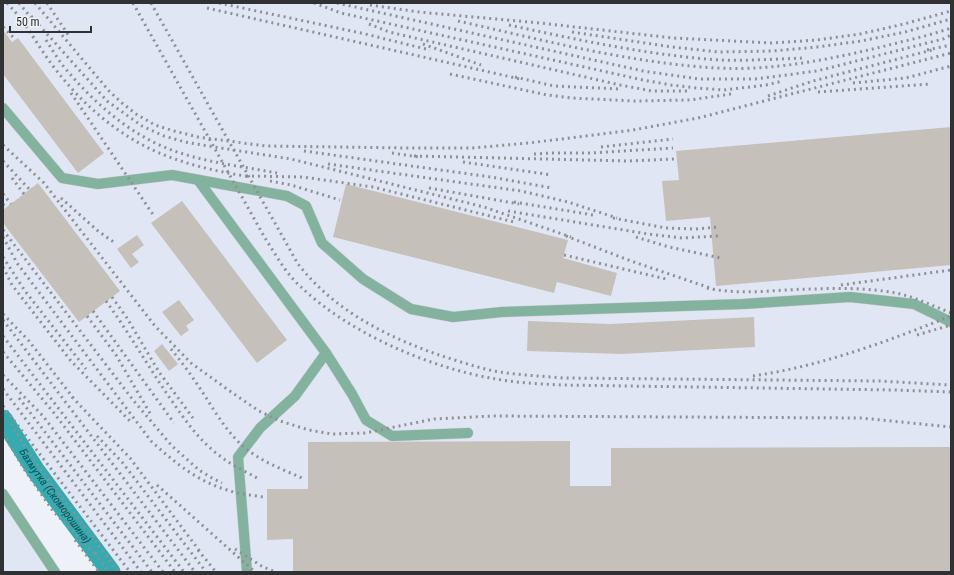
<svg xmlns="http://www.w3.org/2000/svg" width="954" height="575" viewBox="0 0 954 575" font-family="'Roboto Condensed',sans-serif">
	<rect width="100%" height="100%" fill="#eff1f8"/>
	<g fill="#e1e6f4">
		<polygon points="3,3 951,3 951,572 98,572 3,428"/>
		<polygon points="3,497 62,572 3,572"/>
	</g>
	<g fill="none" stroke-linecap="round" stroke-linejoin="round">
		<path stroke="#34abb1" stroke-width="19" id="s1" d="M3,419L36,471L111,572"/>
	</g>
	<g fill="#c6c0bb">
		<polygon points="3,30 12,42 18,38 104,153 78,173 3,74"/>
		<polygon points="951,127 951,265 716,286 710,217 666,221 662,181 679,180 676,151"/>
		<polygon points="38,183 120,291 79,322 3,223 3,210"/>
		<polygon points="346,184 568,240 563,258 617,273 611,296 557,282 554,293 333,237"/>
		<polygon points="182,201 287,340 257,363 151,223"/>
		<polygon points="137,235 144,245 132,254 139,262 131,268 117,249"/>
		<polygon points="179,300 194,320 186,326 189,330 181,336 162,312"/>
		<polygon points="754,317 755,347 622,354 527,351 528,321 610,324"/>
		<polygon points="162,344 178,364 169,371 154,351"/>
		<polygon points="570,441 570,486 611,486 611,448 951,447 951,572 293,572 293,539 267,540 267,489 308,489 308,442"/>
	</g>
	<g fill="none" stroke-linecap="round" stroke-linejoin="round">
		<g stroke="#cdced5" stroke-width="11">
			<g id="minor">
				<polyline points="3,108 62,178 98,184 172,175 287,196 306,206 322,243 363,279 411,309 453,317 502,312 743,304 850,297 914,304 951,322"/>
				<polyline points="198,180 326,353 352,394 366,420 392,436 468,433"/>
				<polyline points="3,494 55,572"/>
				<polyline points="247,572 238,457 260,428 295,396 326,353"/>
			</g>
		</g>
		<use href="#minor" stroke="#83b29f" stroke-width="10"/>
		<g stroke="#8e9094" stroke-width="3" stroke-dasharray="2 4" stroke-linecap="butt">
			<path d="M7,3C26,22 37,45 53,66C80,102 116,134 157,152C187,165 219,172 251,177"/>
			<polyline points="19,3 33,20"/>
			<polyline points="35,3 109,91 122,103 136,114 155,125 174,131 198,137 266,146 409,148 472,148 529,143 633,130 698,118 951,53"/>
			<polyline points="47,3 69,36"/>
			<path d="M133,3L265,238C276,255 286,274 301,287C349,333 430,368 496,379C518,383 540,384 562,385L894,390L951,392"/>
			<path d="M151,3L298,264C333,309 383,335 436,354C455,360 475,367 494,371C517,375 540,376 564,378L879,381L951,385"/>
			<polyline points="219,3 361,33 430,50"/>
			<polyline points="314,3 341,13 643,80 671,85 697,88 724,90 766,85 783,81"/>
			<polyline points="337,3 643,71 699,79 755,79 817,71 943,39 951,35"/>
			<polyline points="370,5 419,12 540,23 673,38 772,43 817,40 860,34 904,24 951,11"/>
			<polyline points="207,8 520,79"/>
			<polyline points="31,16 107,101 142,126 164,136 185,142 208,146 291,159 484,207 571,237"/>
			<path d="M458,21C543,40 629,63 717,68C772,71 827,60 881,47C904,41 928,36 951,28"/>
			<polyline points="369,24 389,32 620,85 652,91 687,91"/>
			<path d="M509,25C578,40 648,55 719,60C747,61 776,59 804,58"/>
			<polyline points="3,27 14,38"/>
			<polyline points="572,32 672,47 719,52 773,51 817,47 861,41 905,32 951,19"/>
			<path d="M46,40C51,48 56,56 61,63C66,70 72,76 77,82C102,109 131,133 164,147C200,162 240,166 277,173"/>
			<polyline points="423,44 481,65"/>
			<polyline points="927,50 951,45"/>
			<polyline points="450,74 547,95 571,98 635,101 690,100 731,94"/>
			<polyline points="515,77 554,86 620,89"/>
			<polyline points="853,83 906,78 951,66"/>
			<polyline points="818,92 930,84"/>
			<polyline points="71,93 154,216"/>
			<polyline points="768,96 813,81 932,50"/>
			<polyline points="3,145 44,183 155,326 191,363 234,394 259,411 280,421 309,430 332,434 365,433 434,419 493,416 861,418 951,427"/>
			<polyline points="601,147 673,139"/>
			<polyline points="304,151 491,177 552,188"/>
			<polyline points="392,153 419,157"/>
			<polyline points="534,154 551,153 590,153 673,148"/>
			<polyline points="414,156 629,161 674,159"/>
			<polyline points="3,161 30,190"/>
			<polyline points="463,162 552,175"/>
			<polyline points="328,164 521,191 568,202 617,218"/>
			<polyline points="246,176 303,177 373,187 514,222"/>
			<polyline points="12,178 24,194"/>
			<polyline points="270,181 291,185 340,200"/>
			<polyline points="429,188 519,204"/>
			<polyline points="3,194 11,204"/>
			<polyline points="61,198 98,231 115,243"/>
			<polyline points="514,202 593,215"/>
			<polyline points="3,204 5,208"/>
			<polyline points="508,211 648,234 682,238 718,236"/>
			<polyline points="613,218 666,228 695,229 718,227"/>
			<polyline points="3,230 133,400 172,446 199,470 212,478 222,483"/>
			<polyline points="566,236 631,261 713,289"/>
			<path d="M3,237L17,263L151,441C174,462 197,481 227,490C238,494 251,495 263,497"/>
			<polyline points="636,237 669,247 721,258"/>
			<polyline points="564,255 666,279"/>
			<polyline points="3,257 25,291 86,369"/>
			<polyline points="3,267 12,285 71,361 131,422"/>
			<polyline points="841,285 951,270"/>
			<path d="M707,288C743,296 778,289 814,289C841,288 870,288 896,293C915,297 933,306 951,313"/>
			<polyline points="112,297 127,318 159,372 193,418"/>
			<path d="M106,301C130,334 150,370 174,404C187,423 201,442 220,456C231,465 245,471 257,478"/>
			<polyline points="93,311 174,423"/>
			<polyline points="3,314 29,341 75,400"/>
			<polyline points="87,316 116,355 151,415"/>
			<polyline points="3,320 195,572"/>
			<polyline points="917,335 951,325"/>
			<polyline points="3,336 184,572"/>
			<path d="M171,349C180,360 189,372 197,384C213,407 226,434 249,451C265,463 284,470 302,478"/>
			<polyline points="3,352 54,413 175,572"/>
			<polyline points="3,375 43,416 163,572"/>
			<path d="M753,376C822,366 888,341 951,316"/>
			<polyline points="3,389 141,572"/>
			<polyline points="72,397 130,458 201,553"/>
			<polyline points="19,398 152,572"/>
			<polyline points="3,406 130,572"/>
			<polyline points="11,424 32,458 119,572"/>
			<polyline points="3,433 24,469 53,511 97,556"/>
			<polyline points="97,436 122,462 206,572"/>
			<polyline points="47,484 57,503 75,527"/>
			<polyline points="157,485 255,572"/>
			<polyline points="75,540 99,572"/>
			<polyline points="235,549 263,567 276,572"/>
			<polyline points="198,550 216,572"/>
			<polyline points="95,553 109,572"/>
		</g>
	</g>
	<g text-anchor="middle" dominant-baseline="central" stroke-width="3" stroke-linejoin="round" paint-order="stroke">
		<g font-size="11" font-style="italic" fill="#094f53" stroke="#eff1f8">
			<text stroke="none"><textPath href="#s1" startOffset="93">Бахмутка (Скоморошина)</textPath></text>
		</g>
	</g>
	<rect width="954" height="575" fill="none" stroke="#303133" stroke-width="8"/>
	<path d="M10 26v6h81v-6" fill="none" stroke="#303133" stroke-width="2"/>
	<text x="16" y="26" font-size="12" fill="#303133" stroke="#eff1f8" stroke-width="3" paint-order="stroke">50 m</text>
</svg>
